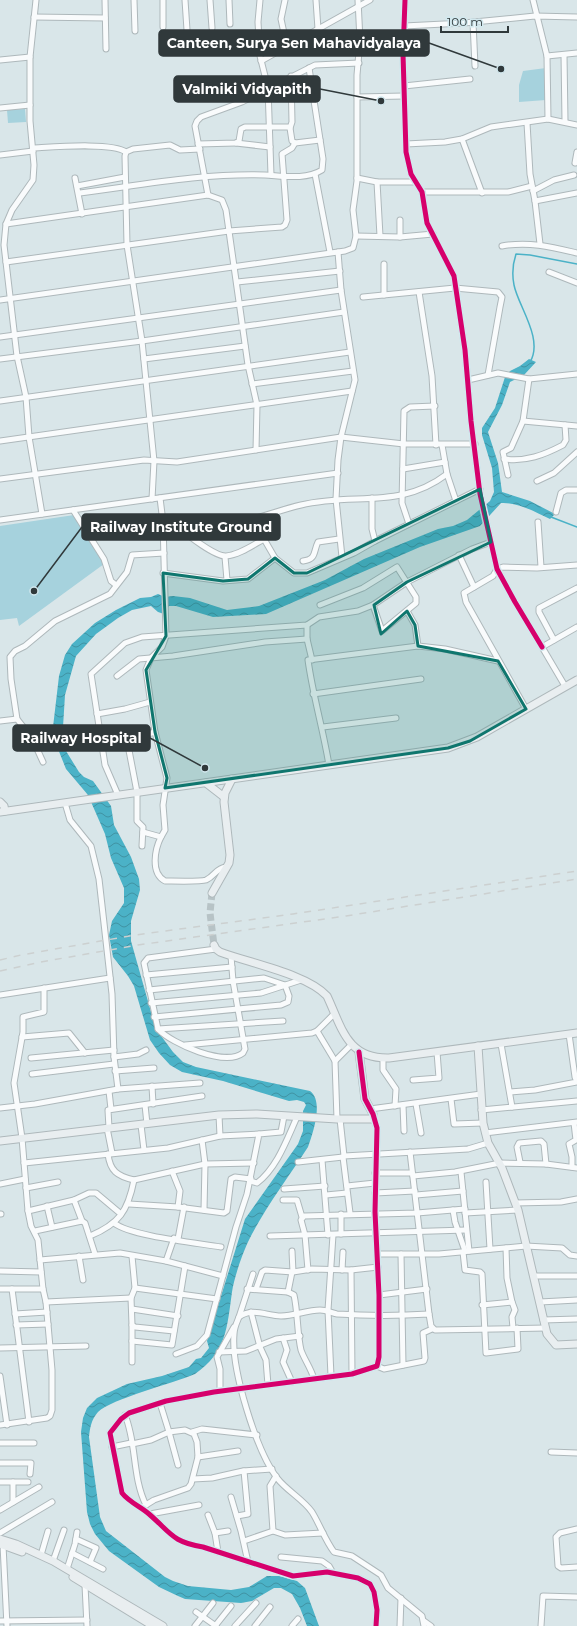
<svg xmlns="http://www.w3.org/2000/svg" width="577" height="1626" viewBox="0 0 577 1626" font-family="Montserrat,sans-serif">
	<defs>
		<pattern id="water-waves" width="16" height="10" patternUnits="userSpaceOnUse"><rect width="16" height="10" fill="#4bb2c7"/><path d="M0 5q4-4 8 0t8 0" fill="none" stroke="#3f92a3"/></pattern>
	</defs>
	<rect width="100%" height="100%" fill="#d9e6e9"/>
	<g fill="#a6d2dd">
		<polygon points="546,68 546,100 519,102 519,85 523,71"/>
		<polygon points="25,109 26,122 8,123 7,110"/>
		<polygon points="74,515 104,564 19,626 17,618 0,620 0,526"/>
	</g>
	<path fill="url(#water-waves)" d="M529,359L536,362L524,375L510,382L502,405L488,432L498,463L502,492L530,501L555,514L550,519C535,512 518,502 501,503L480,526L420,547L266,614L213,617L176,606H169L164,614L158,612L151,606L132,610L118,618L96,634L76,656L65,695L63,727L66,751L79,772L84,777L93,781L111,806L114,825L131,857L139,879L140,890L131,921V941L153,1019L159,1033L173,1052L183,1062L196,1067L310,1091C324,1101 313,1133 308,1147C288,1178 264,1209 248,1242C242,1255 234,1278 232,1292C227,1327 227,1352 195,1374C174,1383 111,1399 98,1412C91,1420 90,1428 89,1437L100,1517L106,1531L165,1577L173,1581L188,1586L231,1590L249,1587L267,1576H279L297,1581L305,1588L319,1626H307L300,1608L292,1594L281,1588H274L252,1601L241,1603L185,1599L178,1596L159,1587L109,1551L95,1534L90,1524L87,1512L81,1432L83,1418L87,1408L97,1398L127,1384L162,1376L189,1367L196,1359L201,1358L209,1348L207,1341L245,1219L298,1144L303,1131V1111L306,1105L304,1102L297,1100L289,1101L223,1081L182,1072L170,1065L159,1053L150,1040L134,986L128,976L113,957L109,935L112,921L124,903V888L111,858L105,834L88,795L66,769L54,739L53,727L59,676L65,655L72,644L95,623L116,610L140,598L151,597L158,594L165,597L173,596L190,598L227,610L259,606L325,580L364,559L438,529L453,526L467,520L490,501L494,492L492,468L482,435V428L495,408L505,377L510,371L520,366Z"/>
	<g fill="none" stroke-linecap="round" stroke-linejoin="round">
		<g stroke="#4bb2c7" stroke-width="1.5">
			<path d="M530,362C544,339 518,306 514,285C512,275 513,263 516,254L530,255L577,264"/>
			<polyline points="551,517 577,527"/>
		</g>
		<polyline stroke="#b7c3c6" stroke-width="7" stroke-dasharray="7 3.5" stroke-linecap="butt" points="212,893 210,913 214,945"/>
		<g stroke="#aeb8bb" stroke-width="7">
			<g id="street">
				<polyline points="36,0 30,57 30,121 34,165 33,180 12,210 6,224 4,245 17,356 26,397 29,437 42,514"/>
				<polyline points="105,0 106,49"/>
				<polyline points="134,0 135,31"/>
				<polyline points="163,0 163,27"/>
				<polyline points="185,0 187,30"/>
				<polyline points="210,0 212,28"/>
				<polyline points="229,0 230,24"/>
				<polyline points="260,0 258,22 260,56 268,88 271,175"/>
				<polyline points="285,0 281,19 287,47"/>
				<polyline points="316,0 318,29"/>
				<polyline points="405,0 403,54 406,152 411,174 422,192 427,223 454,276 465,350 471,421 480,494 497,569 515,602 542,647"/>
				<polyline points="533,0 547,56 548,119"/>
				<polyline points="34,17 105,18"/>
				<polyline points="473,22 475,66"/>
				<polyline points="404,26 464,23 535,16 577,17"/>
				<polyline points="360,40 403,41"/>
				<polyline points="564,55 565,121"/>
				<polyline points="547,56 577,53"/>
				<polyline points="0,60 30,57"/>
				<polyline points="261,61 370,0"/>
				<polyline points="404,86 470,79"/>
				<polyline points="357,97 404,96"/>
				<polyline points="0,108 30,105"/>
				<polyline points="527,123 530,174 535,201 540,244"/>
				<polyline points="290,128 292,122 291,76"/>
				<polyline points="462,139 482,193"/>
				<polyline points="236,143 270,147"/>
				<polyline points="198,144 236,143 239,141 241,129 245,127 288,127 290,128 292,141 295,143 320,140"/>
				<polyline points="406,144 445,142 462,139 491,127 548,119 577,125"/>
				<path d="M33,148C53,147 112,142 126,152"/>
				<polyline points="0,155 33,151"/>
				<polyline points="575,163 577,152"/>
				<polyline points="315,174 330,252"/>
				<polyline points="75,178 82,214"/>
				<polyline points="357,178 377,182 416,182"/>
				<polyline points="377,182 380,236"/>
				<polyline points="77,186 125,177"/>
				<polyline points="533,191 554,180 574,175"/>
				<polyline points="422,192 508,192 532,186"/>
				<path d="M80,193C141,185 203,173 265,175C284,176 306,180 322,170L323,159L309,68"/>
				<polyline points="208,195 195,126 197,121 201,117 242,102 315,65 359,63"/>
				<polyline points="535,201 577,193"/>
				<polyline points="400,220 400,237"/>
				<polyline points="6,224 208,195 222,200 226,210 248,365 257,405 256,450"/>
				<polyline points="356,236 400,237 433,234"/>
				<path d="M502,246C529,241 552,247 577,253"/>
				<polyline points="338,252 341,290 355,380 341,437 338,460 336,499 342,557"/>
				<polyline points="6,262 229,231 282,227 285,225 287,220 282,154 292,148 295,143"/>
				<polyline points="384,264 384,295"/>
				<polyline points="549,272 577,283"/>
				<polyline points="237,282 340,271"/>
				<polyline points="419,292 432,376 436,445"/>
				<polyline points="363,297 455,288 498,292 502,297 500,307 488,375"/>
				<polyline points="0,300 345,251 353,248 356,236 353,210 357,181 357,75 360,40 358,0"/>
				<polyline points="0,337 341,290"/>
				<polyline points="0,359 142,341 344,312"/>
				<polyline points="144,359 245,346"/>
				<polyline points="468,380 498,373 529,379 577,374"/>
				<polyline points="252,384 353,371"/>
				<polyline points="0,401 350,352"/>
				<polyline points="523,421 577,426"/>
				<polyline points="0,441 352,391"/>
				<polyline points="442,445 447,474 456,501"/>
				<path d="M504,459C526,462 544,455 563,445L566,440L565,425"/>
				<polyline points="403,469 445,462"/>
				<polyline points="508,475 503,452 511,448 523,421 529,379"/>
				<polyline points="0,479 144,460 177,462 341,437 404,444 475,444"/>
				<polyline points="537,481 554,473 577,452"/>
				<polyline points="372,498 372,529 375,541"/>
				<polyline points="152,499 154,461 142,341 127,245 125,156 126,152 133,149 170,145 180,150 200,149"/>
				<polyline points="73,510 104,559 111,581 116,585"/>
				<polyline points="556,512 561,493 566,490 577,490"/>
				<path d="M166,518C178,527 213,557 226,556C239,555 253,545 264,539"/>
				<polyline points="0,520 338,473"/>
				<polyline points="256,520 264,539 275,558 294,573 307,573 354,553 375,541 480,489"/>
				<path d="M163,522L166,518C179,514 206,525 225,524C252,522 275,511 301,505C355,492 400,510 447,474"/>
				<polyline points="538,522 541,567"/>
				<polyline points="409,524 402,503 404,411 410,407 435,406"/>
				<polyline points="459,555 474,587"/>
				<polyline points="225,557 227,580"/>
				<path d="M303,561C317,559 313,552 318,542L339,539"/>
				<polyline points="163,573 223,581 248,579 275,558"/>
				<polyline points="320,605 363,588 397,567 416,597 416,603 382,631 373,605"/>
				<polyline points="407,611 415,625 418,646"/>
				<polyline points="307,625 307,639 312,660"/>
				<polyline points="554,640 539,612 539,608 577,588"/>
				<polyline points="117,676 139,659 173,656 265,642 307,639"/>
				<polyline points="565,686 542,647 577,627"/>
				<polyline points="313,694 421,679"/>
				<polyline points="526,709 466,602 464,593 493,576 497,569 503,567 537,568 577,565"/>
				<polyline points="97,714 125,709 150,702"/>
				<polyline points="0,721 17,719"/>
				<polyline points="323,727 396,718"/>
				<polyline points="43,762 32,738 17,719 11,679 10,657 15,651 25,646 55,621 110,594 127,572 132,555 164,553"/>
				<path d="M329,765C323,729 313,696 308,660L418,646L445,649L498,661"/>
				<polyline points="118,795 105,765 91,674 125,643 142,637 307,625 319,617 358,611 373,605 407,582 472,549 491,542"/>
				<polyline points="65,803 70,820 91,846 99,879 112,994 114,1057 118,1089"/>
				<polyline points="143,832 161,837 165,830 163,805 167,778 155,732 146,670 151,658 162,647 166,636 163,522 160,498"/>
				<path d="M161,837C155,849 150,873 165,881C172,881 200,882 206,880C215,876 216,868 226,867"/>
				<polyline points="142,846 143,827 137,821 137,792 127,740 155,732"/>
				<path d="M216,949L148,958L144,963L158,1029C172,1044 225,1067 243,1053L245,1049L233,981L231,956"/>
				<polyline points="146,975 232,967"/>
				<polyline points="149,990 264,978 285,985 289,996 288,1002 281,1005 154,1017"/>
				<polyline points="0,995 110,978"/>
				<polyline points="151,1003 261,993 301,980"/>
				<polyline points="158,1029 283,1021"/>
				<polyline points="317,1031 335,1061"/>
				<polyline points="22,1037 69,1033 85,1053"/>
				<polyline points="501,1044 512,1107"/>
				<polyline points="185,1045 312,1033 317,1031 335,1013"/>
				<polyline points="114,1057 138,1054 146,1050"/>
				<polyline points="31,1058 114,1050"/>
				<polyline points="383,1059 383,1070 396,1089 395,1106"/>
				<polyline points="115,1071 154,1068"/>
				<polyline points="32,1074 114,1064"/>
				<polyline points="413,1080 439,1078 437,1052"/>
				<polyline points="152,1086 153,1104"/>
				<polyline points="109,1091 111,1109"/>
				<polyline points="510,1092 535,1090 577,1082 575,1077 569,1034"/>
				<polyline points="451,1099 454,1124 483,1123"/>
				<polyline points="416,1104 421,1133"/>
				<polyline points="145,1105 147,1124"/>
				<polyline points="403,1105 404,1131"/>
				<polyline points="0,1108 35,1104 118,1089 200,1083"/>
				<polyline points="370,1109 481,1094"/>
				<polyline points="481,1110 577,1101"/>
				<polyline points="219,1115 220,1136"/>
				<path d="M373,1117L377,1128L375,1212L379,1295V1357L377,1366L352,1374L214,1392L166,1401L129,1413L121,1419L110,1433L122,1493C129,1502 141,1507 149,1514C171,1533 172,1542 203,1547L293,1576L327,1572L358,1578L370,1584L374,1592L377,1610L376,1626"/>
				<polyline points="337,1119 335,1061 351,1045"/>
				<polyline points="340,1119 344,1156"/>
				<polyline points="141,1125 144,1150"/>
				<polyline points="107,1128 112,1153"/>
				<polyline points="109,1128 108,1110 202,1096"/>
				<polyline points="485,1133 577,1122"/>
				<polyline points="202,1140 205,1164 204,1210"/>
				<polyline points="410,1152 429,1314"/>
				<path d="M108,1154C110,1171 117,1176 134,1180L205,1164L254,1163"/>
				<polyline points="322,1160 328,1235"/>
				<polyline points="298,1162 343,1157"/>
				<polyline points="520,1162 517,1147 519,1143 541,1141 544,1144 546,1164"/>
				<polyline points="24,1163 168,1148 220,1136 259,1134"/>
				<polyline points="572,1167 572,1157 569,1144 576,1140 574,1123"/>
				<polyline points="172,1171 180,1191 178,1207"/>
				<polyline points="461,1172 469,1251"/>
				<polyline points="375,1173 412,1173"/>
				<polyline points="413,1176 455,1172 500,1163 546,1164 577,1168"/>
				<path d="M250,1181L257,1183C277,1168 287,1139 297,1117"/>
				<polyline points="486,1182 490,1249"/>
				<polyline points="0,1184 25,1179"/>
				<polyline points="347,1186 375,1183"/>
				<polyline points="26,1188 58,1182"/>
				<polyline points="284,1189 325,1186"/>
				<polyline points="375,1193 415,1191"/>
				<polyline points="326,1195 347,1193"/>
				<polyline points="416,1195 463,1191"/>
				<polyline points="74,1200 82,1221"/>
				<polyline points="283,1200 297,1200 302,1217"/>
				<polyline points="515,1203 561,1202 577,1199"/>
				<polyline points="129,1204 178,1207 224,1213 227,1211 231,1179 235,1177 251,1179"/>
				<polyline points="47,1206 52,1227"/>
				<polyline points="453,1210 455,1222 465,1251"/>
				<polyline points="28,1211 74,1200 89,1193 96,1193 121,1214"/>
				<polyline points="350,1213 343,1157 344,1156 468,1149 488,1143"/>
				<polyline points="465,1213 518,1210"/>
				<polyline points="0,1214 1,1214"/>
				<polyline points="341,1214 341,1234"/>
				<path d="M114,1223C130,1236 198,1243 221,1247"/>
				<polyline points="35,1231 82,1221 85,1223 95,1254"/>
				<path d="M90,1236C119,1224 128,1211 134,1180"/>
				<polyline points="270,1236 466,1230"/>
				<polyline points="178,1239 184,1207"/>
				<polyline points="292,1251 293,1272"/>
				<polyline points="463,1252 465,1270 480,1272 482,1274 486,1353 518,1349 517,1328"/>
				<polyline points="377,1254 439,1254 526,1246 562,1248 570,1255 577,1256"/>
				<polyline points="401,1254 403,1365"/>
				<polyline points="79,1256 83,1280"/>
				<polyline points="132,1256 135,1288 131,1298 132,1325 135,1327 174,1331"/>
				<polyline points="40,1260 120,1253 166,1261 223,1276"/>
				<polyline points="166,1261 174,1238"/>
				<polyline points="308,1270 305,1235 301,1220 304,1216 417,1213 465,1209"/>
				<polyline points="342,1270 343,1252"/>
				<polyline points="351,1270 352,1374"/>
				<polyline points="0,1271 41,1272"/>
				<polyline points="534,1276 577,1276"/>
				<polyline points="135,1288 217,1299"/>
				<polyline points="0,1289 43,1289"/>
				<polyline points="12,1289 29,1422"/>
				<path d="M247,1289L288,1292L294,1295C298,1313 297,1333 301,1350C304,1359 311,1368 314,1379"/>
				<polyline points="256,1289 262,1272 265,1270 293,1272 312,1269 351,1270 378,1267"/>
				<polyline points="288,1292 292,1272"/>
				<polyline points="379,1295 427,1289"/>
				<polyline points="46,1302 131,1298"/>
				<polyline points="512,1302 515,1310 512,1317 513,1328"/>
				<polyline points="540,1302 577,1300"/>
				<polyline points="482,1305 512,1302 507,1278 506,1248"/>
				<polyline points="132,1309 178,1316"/>
				<polyline points="251,1312 260,1347 266,1360 268,1385"/>
				<polyline points="15,1314 47,1312"/>
				<polyline points="239,1317 253,1274"/>
				<polyline points="543,1320 577,1319"/>
				<polyline points="16,1325 48,1324"/>
				<polyline points="283,1338 287,1350 283,1362 292,1382"/>
				<polyline points="132,1341 172,1345 185,1266"/>
				<polyline points="0,1348 86,1346"/>
				<polyline points="219,1352 246,1351 276,1339 300,1336"/>
				<polyline points="176,1354 197,1346 207,1335 236,1227 247,1194 259,1134 281,1132 284,1116"/>
				<polyline points="132,1362 132,1325"/>
				<polyline points="377,1366 384,1369 424,1361 425,1358 423,1333 432,1329"/>
				<polyline points="0,1376 7,1425"/>
				<polyline points="331,1376 328,1310 333,1235"/>
				<polyline points="220,1391 220,1369 217,1357 234,1327"/>
				<path d="M125,1415C137,1444 132,1477 146,1505"/>
				<polyline points="0,1425 47,1418 50,1416 52,1410 52,1370 46,1302 43,1289 38,1240 31,1226 28,1211 22,1138 14,1083 23,1032 23,1017 44,1012 44,988"/>
				<polyline points="192,1432 202,1429 257,1435"/>
				<polyline points="0,1443 34,1443"/>
				<polyline points="132,1444 151,1440 169,1432 178,1465"/>
				<polyline points="112,1447 131,1443"/>
				<polyline points="551,1452 577,1453"/>
				<polyline points="198,1457 238,1451"/>
				<polyline points="0,1463 31,1463 30,1474"/>
				<polyline points="193,1479 212,1478 243,1471 272,1469"/>
				<polyline points="0,1482 28,1482"/>
				<polyline points="13,1482 13,1502"/>
				<polyline points="231,1497 241,1531 248,1562"/>
				<polyline points="141,1508 154,1500 188,1488 191,1484 198,1457 197,1442 194,1434 185,1430 169,1432 160,1403"/>
				<polyline points="0,1510 39,1487"/>
				<polyline points="150,1514 199,1505"/>
				<polyline points="208,1515 215,1533 218,1552"/>
				<polyline points="237,1516 248,1514 244,1471"/>
				<polyline points="577,1529 560,1533 556,1537 558,1566 561,1568 577,1567"/>
				<polyline points="273,1531 285,1535 323,1533"/>
				<polyline points="0,1533 52,1502"/>
				<polyline points="215,1533 228,1531"/>
				<polyline points="76,1539 96,1548 90,1562"/>
				<polyline points="244,1541 273,1531 270,1486 276,1476"/>
				<polyline points="3,1545 7,1626"/>
				<polyline points="72,1553 103,1569"/>
				<polyline points="41,1555 48,1531"/>
				<polyline points="281,1557 322,1561 329,1566 333,1573"/>
				<polyline points="53,1561 64,1530"/>
				<polyline points="67,1569 75,1544 77,1532"/>
				<polyline points="85,1585 87,1626"/>
				<polyline points="196,1612 216,1626"/>
				<polyline points="0,1621 87,1620"/>
				<polyline points="424,1621 431,1626"/>
				<polyline points="195,1626 213,1603"/>
				<polyline points="215,1626 231,1606"/>
				<polyline points="235,1626 256,1603"/>
				<polyline points="255,1626 270,1607"/>
				<polyline points="292,1626 298,1619"/>
				<polyline points="400,1626 401,1598"/>
				<path d="M424,1626L422,1616L388,1588L381,1575L352,1556L334,1552C325,1540 320,1525 312,1512C303,1499 287,1491 277,1478C256,1450 231,1369 234,1334C234,1328 237,1322 239,1317C252,1307 267,1316 281,1316C294,1316 307,1310 320,1310C327,1310 331,1313 337,1314C368,1316 398,1316 429,1314L431,1326L435,1330L546,1328"/>
				<polyline points="541,1626 543,1596 577,1597"/>
			</g>
		</g>
		<g stroke="#aeb8bb" stroke-width="9">
			<g id="secondary">
				<polyline points="206,783 224,797"/>
				<polyline points="0,802 4,806 5,811"/>
				<polyline points="0,812 448,748 477,737 577,680"/>
				<polyline points="212,893 229,863 230,855 224,802 225,793 232,779"/>
				<path d="M214,945L216,949L220,952C249,963 307,974 327,996C342,1028 347,1059 389,1058L577,1033"/>
				<polyline points="478,1046 483,1123 488,1143 502,1168 518,1210 547,1334 556,1345 577,1344"/>
				<polyline points="0,1141 219,1115 257,1114 337,1119 372,1119 373,1114 365,1099 359,1052"/>
				<polyline points="0,1539 16,1544 53,1561 163,1626"/>
				<polyline points="0,1544 22,1552"/>
				<polyline points="73,1577 153,1626"/>
			</g>
		</g>
		<use href="#street" stroke="#f9fbfc" stroke-width="5"/>
		<use href="#secondary" stroke="#e9eef0" stroke-width="7"/>
		<g stroke="#ccd0d0" stroke-width="1.5" stroke-dasharray="7 7" stroke-linecap="butt">
			<polyline points="0,960 21,955 135,935 293,914 577,871"/>
			<polyline points="0,971 41,962 138,945 346,916 577,879"/>
		</g>
		<g stroke="#d3e9ef" stroke-width="8">
			<g id="cycleway">
				<polyline points="405,0 403,54 406,152 411,174 422,192 427,223 454,276 465,350 471,421 480,494 497,569 515,602 542,647"/>
				<path d="M359,1052L365,1099L373,1114L377,1128L375,1212L379,1295V1357L377,1366L352,1374L214,1392L166,1401L129,1413L121,1419L110,1433L122,1493C129,1502 141,1507 149,1514C171,1533 172,1542 203,1547L293,1576L327,1572L358,1578L370,1584L374,1592L377,1610L376,1626"/>
			</g>
		</g>
		<use href="#cycleway" stroke="#d6006c" stroke-width="5"/>
	</g>
	<path fill="#0f766e" fill-opacity="0.2" stroke="#0f766e" stroke-width="3" stroke-linejoin="round" d="M480,489L491,542L407,582L374,605L381,634L407,611L415,625L418,646L498,661L526,709L470,741L448,748L165,788L167,778L155,732L146,670L166,636L163,573L223,581L248,579L275,558L294,573H307Z"/>
	<path fill="none" stroke="#30393b" stroke-width="1.5" d="M501 69L429 43M381 101L320 89M34 591L82 527M205 768L150 738"/>
	<g fill="#30393b" stroke="#d3e9ef" stroke-width="1.5">
		<circle cx="501" cy="69" r="4"/>
		<circle cx="381" cy="101" r="4"/>
		<circle cx="34" cy="591" r="4"/>
		<circle cx="205" cy="768" r="4"/>
	</g>
	<g fill="#30393b" stroke="#30393b" stroke-width="1.5">
		<rect x="159" y="30" width="270" height="26" rx="4"/>
		<rect x="174" y="76" width="146" height="26" rx="4"/>
		<rect x="82" y="514" width="198" height="26" rx="4"/>
		<rect x="13" y="725" width="137" height="26" rx="4"/>
	</g>
	<g font-size="14" text-anchor="middle" font-weight="bold" fill="#fff">
		<text x="294" y="48">Canteen, Surya Sen Mahavidyalaya</text>
		<text x="247" y="94">Valmiki Vidyapith</text>
		<text x="181" y="532">Railway Institute Ground</text>
		<text x="81" y="743">Railway Hospital</text>
	</g>
	<path d="M441 26v6h67v-6" fill="none" stroke="#30393b" stroke-width="2"/>
	<text x="447" y="26" font-size="12" fill="#30393b" stroke="#d3e9ef" stroke-width="3" paint-order="stroke">100 m</text>
</svg>
